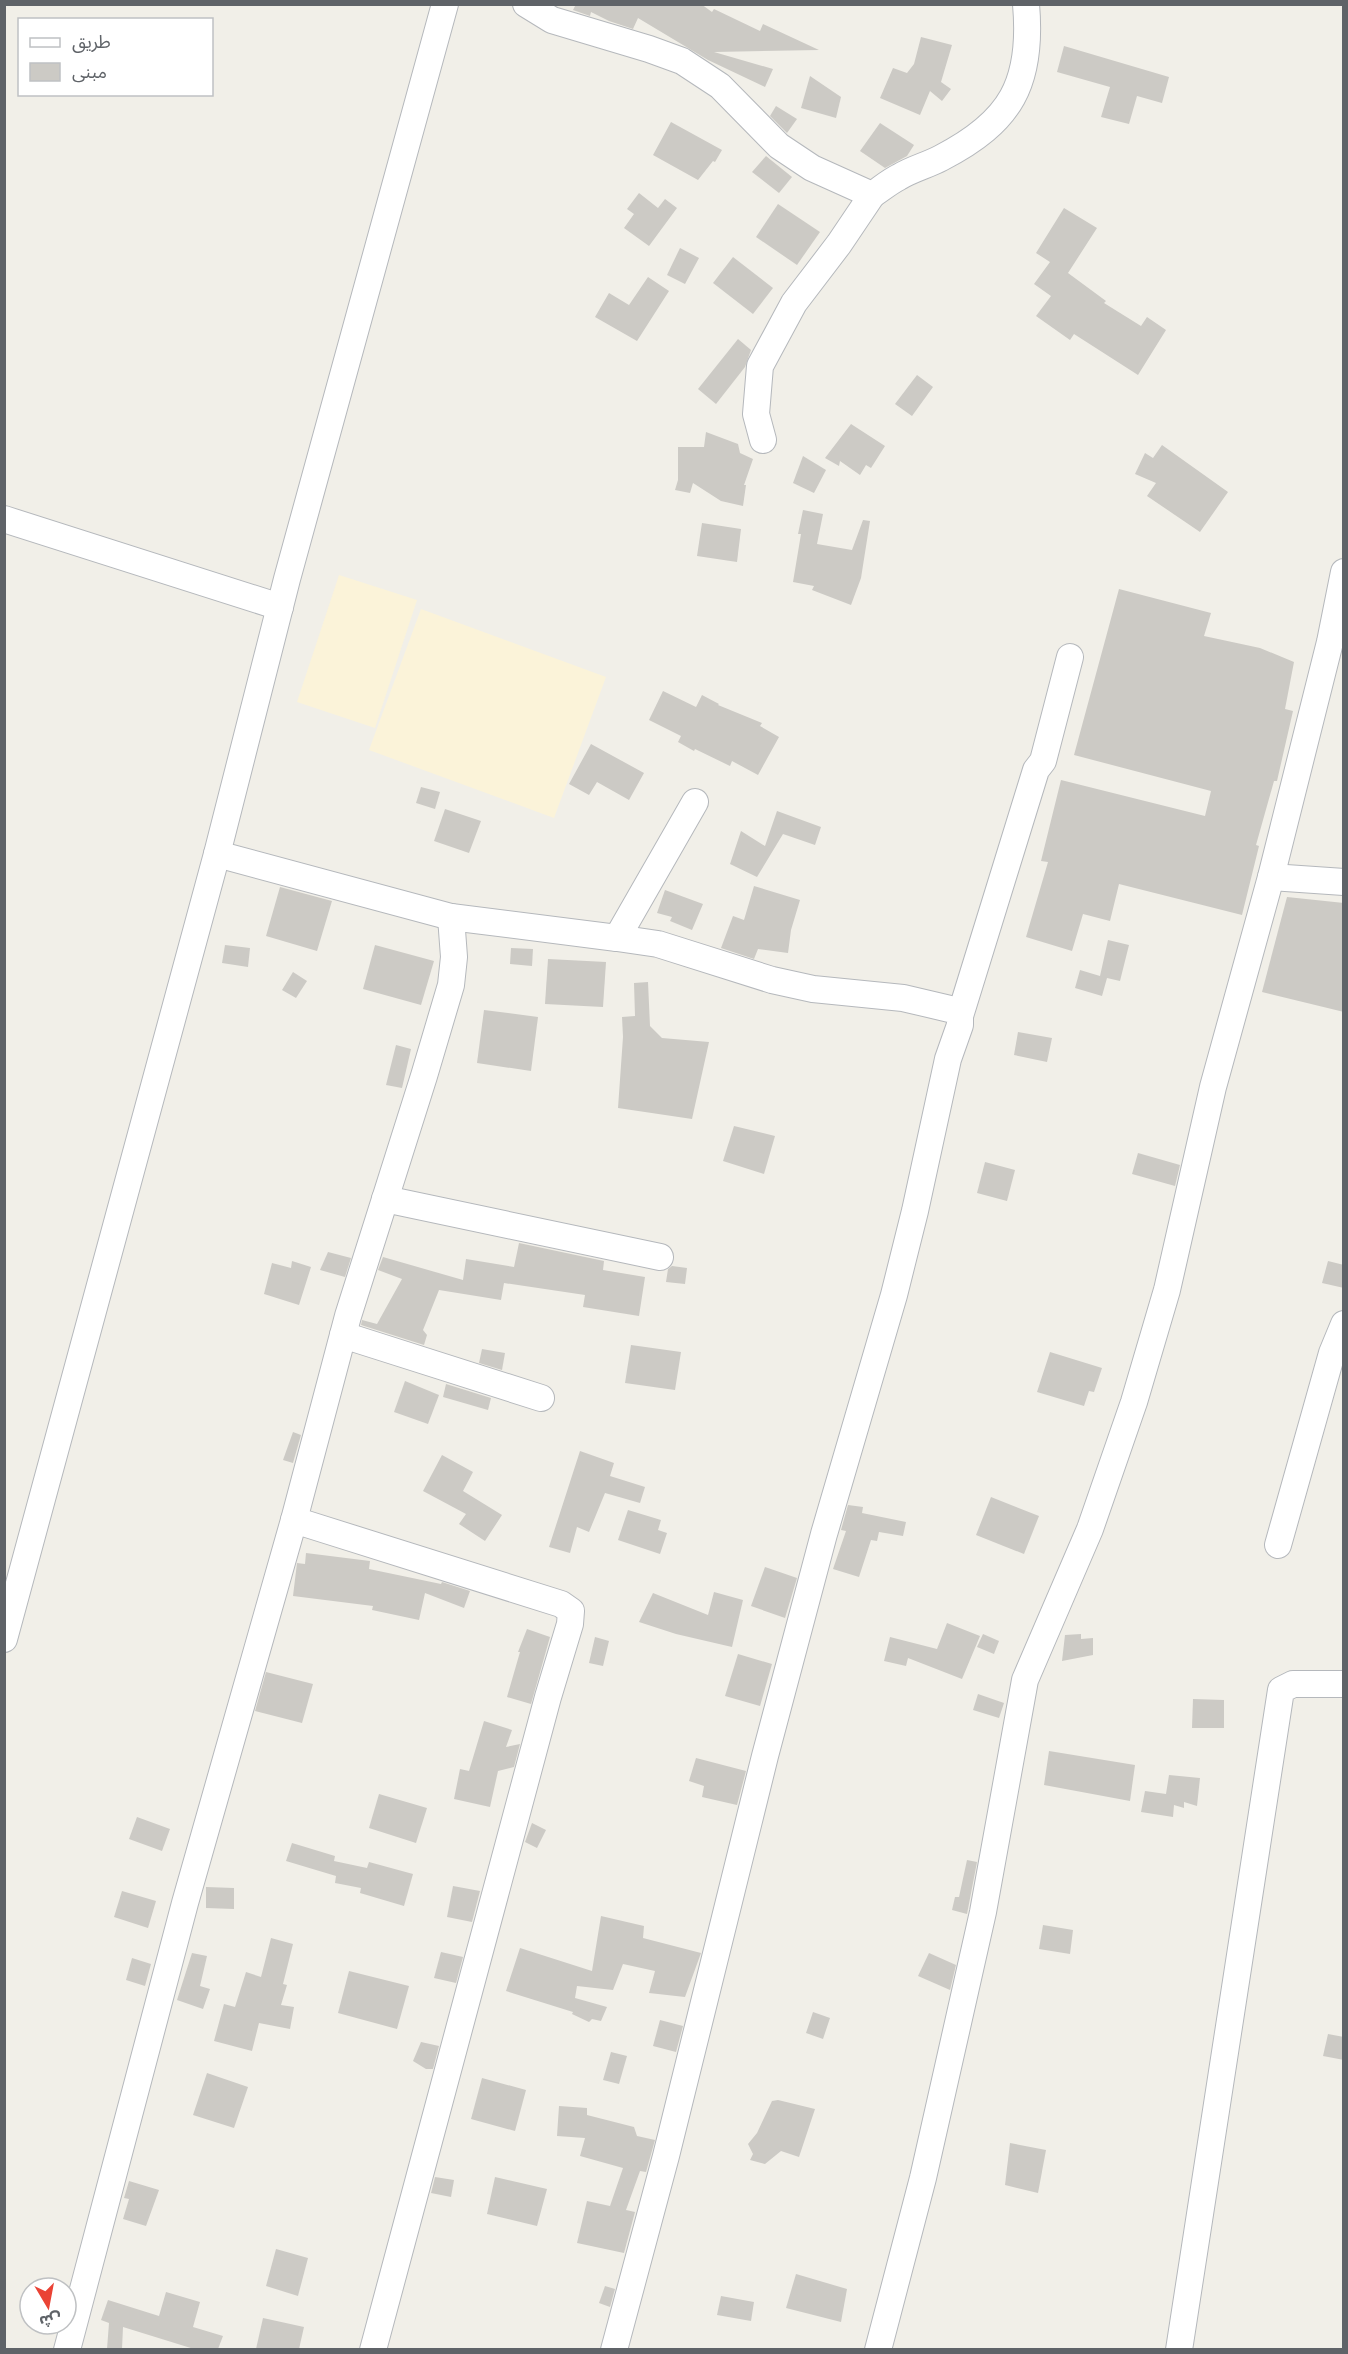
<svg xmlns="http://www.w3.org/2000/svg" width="1348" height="2354" viewBox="0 0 1348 2354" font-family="Figtree,'Noto Sans Arabic',sans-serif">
	<rect width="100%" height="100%" fill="#f1efe8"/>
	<g fill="#fbf3d9">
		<polygon points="339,575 417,600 375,728 297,702"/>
		<polygon points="421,609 606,677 554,818 369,750"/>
	</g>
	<g fill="#cccac5">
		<polygon points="576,4 701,4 712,12 714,9 760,31 763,24 819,50 714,52 773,69 765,87 708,60 638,18 633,29 609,21 591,12 590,16 573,10"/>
		<polygon points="921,37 952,45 941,82 951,89 942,101 930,91 920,115 880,98 893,68 907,73 914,64"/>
		<polygon points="1064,46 1169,77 1162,103 1137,96 1129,124 1101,117 1110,87 1057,72"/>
		<polygon points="810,76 841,97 836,118 801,108"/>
		<polygon points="776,106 797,119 787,133 770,116"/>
		<polygon points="671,122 722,150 715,162 713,161 698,180 653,155"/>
		<polygon points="880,123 914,145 907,156 885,168 860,151"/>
		<polygon points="766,156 792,177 779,193 752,172"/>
		<polygon points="639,193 658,208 665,199 677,208 649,246 624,228 634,214 627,209"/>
		<polygon points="778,204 820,232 797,265 756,237"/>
		<polygon points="1064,208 1097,228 1068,273 1106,301 1104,303 1141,326 1147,317 1166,330 1138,375 1074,334 1070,340 1036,316 1051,296 1034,284 1050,262 1036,253"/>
		<polygon points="680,248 699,258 685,284 667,275"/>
		<polygon points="733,257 773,288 753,314 713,283"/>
		<polygon points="648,277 669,291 637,341 595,317 609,293 629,305"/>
		<polygon points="738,339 751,350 745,367 716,404 698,389"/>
		<polygon points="917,375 933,387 912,416 895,404"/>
		<polygon points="851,424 885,446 871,468 866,465 860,475 840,461 839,466 825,458"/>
		<polygon points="706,432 738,444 740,453 753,459 744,485 746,485 743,506 721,501 693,483 690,493 675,490 678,480 678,447 704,447"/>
		<polygon points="1162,445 1228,492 1200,532 1147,496 1156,483 1135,474 1145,453 1153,458"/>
		<polygon points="803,456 826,470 814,493 793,483"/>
		<polygon points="803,510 823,514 817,544 852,550 863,520 870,521 861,578 851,605 812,590 814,586 793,582 801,534 798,534"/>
		<polygon points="702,523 741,529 737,562 697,556"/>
		<polygon points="1119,589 1211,613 1204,636 1260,648 1294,662 1285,709 1293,711 1277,781 1274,781 1256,845 1259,846 1242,915 1119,884 1110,921 1083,914 1072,951 1026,937 1048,862 1041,861 1061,780 1205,816 1211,791 1074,755"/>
		<polygon points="663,691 696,707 702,695 719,704 718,705 762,723 760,726 779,737 758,775 732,761 730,766 695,749 694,751 678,742 681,736 649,720"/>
		<polygon points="591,744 644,773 629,800 597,782 589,795 569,784"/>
		<polygon points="421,787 440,792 435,809 416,803"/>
		<polygon points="445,809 481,821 469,853 434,841"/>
		<polygon points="777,811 821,827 815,845 783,834 757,877 730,864 741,831 765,846"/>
		<polygon points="754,886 800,900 791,930 788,953 758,949 754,959 721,948 733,916 744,920"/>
		<polygon points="280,887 332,901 317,951 266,936"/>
		<polygon points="665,890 703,904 692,930 670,921 672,917 657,913"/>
		<polygon points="1287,897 1344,903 1344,1012 1262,992"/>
		<polygon points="1108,940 1129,945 1120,981 1107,978 1102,996 1075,988 1080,970 1100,976"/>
		<polygon points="225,945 250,948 248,967 222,963"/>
		<polygon points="375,945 434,961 421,1005 363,989"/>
		<polygon points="511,948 533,949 532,966 510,964"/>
		<polygon points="548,959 606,962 603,1007 545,1004"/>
		<polygon points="293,972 307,981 296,998 282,990"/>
		<polygon points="648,982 650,1026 662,1038 709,1042 692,1119 618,1108 623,1037 622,1017 635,1016 634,983"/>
		<polygon points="484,1010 538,1017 531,1071 477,1063"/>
		<polygon points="1018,1032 1052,1038 1047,1062 1014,1055"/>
		<polygon points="396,1045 411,1049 402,1088 386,1085"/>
		<polygon points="734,1126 775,1136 764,1174 723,1161"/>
		<polygon points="1138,1153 1180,1165 1175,1186 1132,1174"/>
		<polygon points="985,1162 1015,1170 1007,1201 977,1193"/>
		<polygon points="519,1243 604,1261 603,1270 645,1277 639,1316 583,1307 585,1295 504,1283 501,1300 439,1290 423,1330 427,1335 424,1345 361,1325 362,1320 377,1324 402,1279 378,1270 383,1257 463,1280 466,1259 514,1267"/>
		<polygon points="328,1252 351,1258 345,1277 320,1270"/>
		<polygon points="292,1261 311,1267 299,1305 264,1294 272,1263 291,1268"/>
		<polygon points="1328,1261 1344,1265 1344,1288 1322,1283"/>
		<polygon points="672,1266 687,1268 685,1284 666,1282 668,1269"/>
		<polygon points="631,1345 681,1352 675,1390 625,1383"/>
		<polygon points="482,1349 505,1353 502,1370 479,1363"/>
		<polygon points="1050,1352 1102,1368 1094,1392 1089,1391 1084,1406 1037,1392"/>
		<polygon points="405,1381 439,1395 428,1424 394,1412"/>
		<polygon points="446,1384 491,1398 488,1410 443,1397"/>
		<polygon points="293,1432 301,1435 293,1463 283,1460"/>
		<polygon points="580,1451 614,1463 610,1476 645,1487 640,1503 605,1493 589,1532 577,1527 570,1553 549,1547"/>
		<polygon points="442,1455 473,1472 463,1491 502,1515 485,1541 459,1524 466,1514 423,1491"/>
		<polygon points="991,1497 1039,1516 1024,1554 976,1535"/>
		<polygon points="848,1505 863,1507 862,1513 906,1522 903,1536 879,1532 877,1541 871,1540 859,1577 833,1569 846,1531 841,1530"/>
		<polygon points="628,1510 661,1520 658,1530 667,1533 660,1554 618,1540"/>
		<polygon points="306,1553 370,1561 369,1569 441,1584 442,1582 470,1591 464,1608 425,1593 419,1620 372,1610 373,1606 293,1596 297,1563 305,1564"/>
		<polygon points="765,1567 797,1578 785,1618 751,1606"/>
		<polygon points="714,1592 743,1600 732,1647 676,1634 639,1622 653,1593 708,1615"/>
		<polygon points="947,1623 980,1636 962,1679 908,1658 906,1666 884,1661 890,1637 937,1649"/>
		<polygon points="527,1629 550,1637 531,1704 507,1697 520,1652 518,1652"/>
		<polygon points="983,1634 999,1641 994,1654 977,1647"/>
		<polygon points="1081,1634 1081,1639 1093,1638 1093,1655 1062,1661 1065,1635"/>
		<polygon points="595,1637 609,1641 603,1666 589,1663"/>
		<polygon points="738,1654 772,1664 760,1706 725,1696"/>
		<polygon points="266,1672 313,1684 302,1723 255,1711"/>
		<polygon points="978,1694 1004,1703 999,1718 973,1710"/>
		<polygon points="1193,1699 1224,1700 1224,1728 1192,1728"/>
		<polygon points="484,1721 512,1730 506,1747 520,1744 514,1767 498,1771 490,1807 454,1799 460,1769 469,1771"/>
		<polygon points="1049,1751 1135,1765 1130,1801 1044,1785"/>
		<polygon points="696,1758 746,1771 737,1805 702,1797 704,1786 689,1781"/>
		<polygon points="1169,1775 1200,1778 1197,1806 1184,1802 1184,1808 1174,1805 1173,1817 1141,1812 1145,1791 1166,1794"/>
		<polygon points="379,1794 427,1808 416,1843 369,1828"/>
		<polygon points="137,1817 170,1829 162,1851 129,1839"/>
		<polygon points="532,1823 546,1830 537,1848 525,1842"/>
		<polygon points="292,1843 335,1856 334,1861 367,1868 369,1862 413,1874 404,1906 360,1893 361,1888 335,1883 336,1876 286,1861"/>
		<polygon points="967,1860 977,1862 967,1914 952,1910 955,1897 959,1897"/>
		<polygon points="453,1886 480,1891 472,1922 447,1917"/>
		<polygon points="206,1887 234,1888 234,1909 206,1908"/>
		<polygon points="122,1891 156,1901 148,1928 114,1917"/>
		<polygon points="601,1916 644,1926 643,1938 701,1953 685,1997 649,1993 655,1971 623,1964 613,1990 577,1986 575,1998 607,2007 601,2021 592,2019 589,2022 572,2014 573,2012 506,1991 520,1948 592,1971"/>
		<polygon points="1043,1925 1073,1930 1070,1954 1039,1949"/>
		<polygon points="271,1938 293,1944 283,1984 287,1985 281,2005 294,2007 290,2029 259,2023 252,2051 214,2041 224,2004 235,2007 246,1972 261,1977"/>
		<polygon points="441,1952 463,1957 456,1983 434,1978"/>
		<polygon points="192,1953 207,1956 200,1986 210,1989 203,2009 177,2000"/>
		<polygon points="929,1953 956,1965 950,1990 918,1976"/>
		<polygon points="132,1958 151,1964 145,1986 126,1980"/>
		<polygon points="349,1971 409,1986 397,2029 338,2013"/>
		<polygon points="813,2012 830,2018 823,2039 806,2033"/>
		<polygon points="660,2020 683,2026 676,2052 653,2046"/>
		<polygon points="1328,2034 1344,2037 1344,2060 1323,2056"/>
		<polygon points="421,2042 439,2046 433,2069 426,2069 413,2061"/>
		<polygon points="611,2052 627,2056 619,2084 603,2080"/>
		<polygon points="207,2073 248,2087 234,2128 193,2115"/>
		<polygon points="482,2078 526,2090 515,2131 471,2119"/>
		<polygon points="778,2100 815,2109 799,2157 781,2151 765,2164 750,2160 753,2154 748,2144 757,2133 772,2101"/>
		<polygon points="559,2106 587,2108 587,2115 634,2127 637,2136 655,2140 646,2172 640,2171 626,2210 635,2212 624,2253 577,2243 587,2201 610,2206 623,2168 580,2156 585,2138 557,2136"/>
		<polygon points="1010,2143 1046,2150 1038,2193 1005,2185"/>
		<polygon points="435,2177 454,2180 451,2197 431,2193"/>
		<polygon points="495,2177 547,2189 537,2226 487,2214"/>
		<polygon points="129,2181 159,2190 146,2226 123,2219 129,2199 124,2198"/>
		<polygon points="276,2249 308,2258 298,2296 266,2286"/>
		<polygon points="796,2274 847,2289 841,2322 786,2308"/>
		<polygon points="605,2286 615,2289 610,2307 599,2303"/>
		<polygon points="166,2292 200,2302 193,2327 223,2336 218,2349 194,2349 123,2327 122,2349 107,2349 109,2323 101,2320 108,2300 159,2316"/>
		<polygon points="721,2296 754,2302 751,2321 717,2315"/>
		<polygon points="263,2318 304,2327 299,2349 256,2349"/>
	</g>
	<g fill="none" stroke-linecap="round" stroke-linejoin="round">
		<g stroke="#b5b8bc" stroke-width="28">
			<g id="minor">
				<polyline points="526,4 552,20 649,49 682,61 720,86 779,146 812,168 872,195 839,244 794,303 760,366 756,414 763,440"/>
				<path d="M872,195C881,189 889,182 899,177C912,169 928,165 941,158C1011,122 1033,83 1026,4"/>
				<polyline points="4,519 280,607"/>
				<polyline points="217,854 451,917 617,938 695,802"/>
				<polyline points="1271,877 1344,882"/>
				<polyline points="960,1016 1036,770 1043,761 1070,657"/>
				<polyline points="385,1199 660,1257"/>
				<polyline points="343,1335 541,1398"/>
				<polyline points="294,1520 561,1604 571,1611 570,1624 548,1697 373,2350"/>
				<polyline points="1278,1545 1332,1353 1344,1324"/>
				<polyline points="4,1639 217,854 287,579 445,4"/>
				<polyline points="67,2350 185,1903 294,1520 348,1316 424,1076 451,985 454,957 451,917"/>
				<polyline points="614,2350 666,2156 765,1756 824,1534 894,1295 915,1211 948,1059 960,1025 960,1016 954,1010 903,998 813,989 772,980 658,944 617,938"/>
				<polyline points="878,2350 923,2178 983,1912 1025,1680 1090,1529 1134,1402 1167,1290 1213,1087 1271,877 1330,642 1344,572"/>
				<polyline points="1179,2350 1281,1690 1293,1684 1344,1684"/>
			</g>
		</g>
		<use href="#minor" stroke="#fff" stroke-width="26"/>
	</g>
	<rect width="1348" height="2354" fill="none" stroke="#5f6368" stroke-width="12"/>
	<rect x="18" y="18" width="195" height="78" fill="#ffffff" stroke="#bfc1c3" stroke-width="1.5"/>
	<rect x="30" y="38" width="30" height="9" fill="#ffffff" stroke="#bfc1c3" stroke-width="1.5"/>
	<text x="72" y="48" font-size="18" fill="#5f6368">طريق</text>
	<rect x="30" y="63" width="30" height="18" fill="#cccac5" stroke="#bfc1c3" stroke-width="1.5"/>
	<text x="72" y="78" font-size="18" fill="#5f6368">مبنى</text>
	<g transform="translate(48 2306) rotate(170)"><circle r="28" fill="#ffffff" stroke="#bfc1c3" stroke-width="1.5"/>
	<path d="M0-4.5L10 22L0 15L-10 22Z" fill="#ea4335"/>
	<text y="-9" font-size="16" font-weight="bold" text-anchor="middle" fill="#5f6368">ش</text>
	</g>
</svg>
